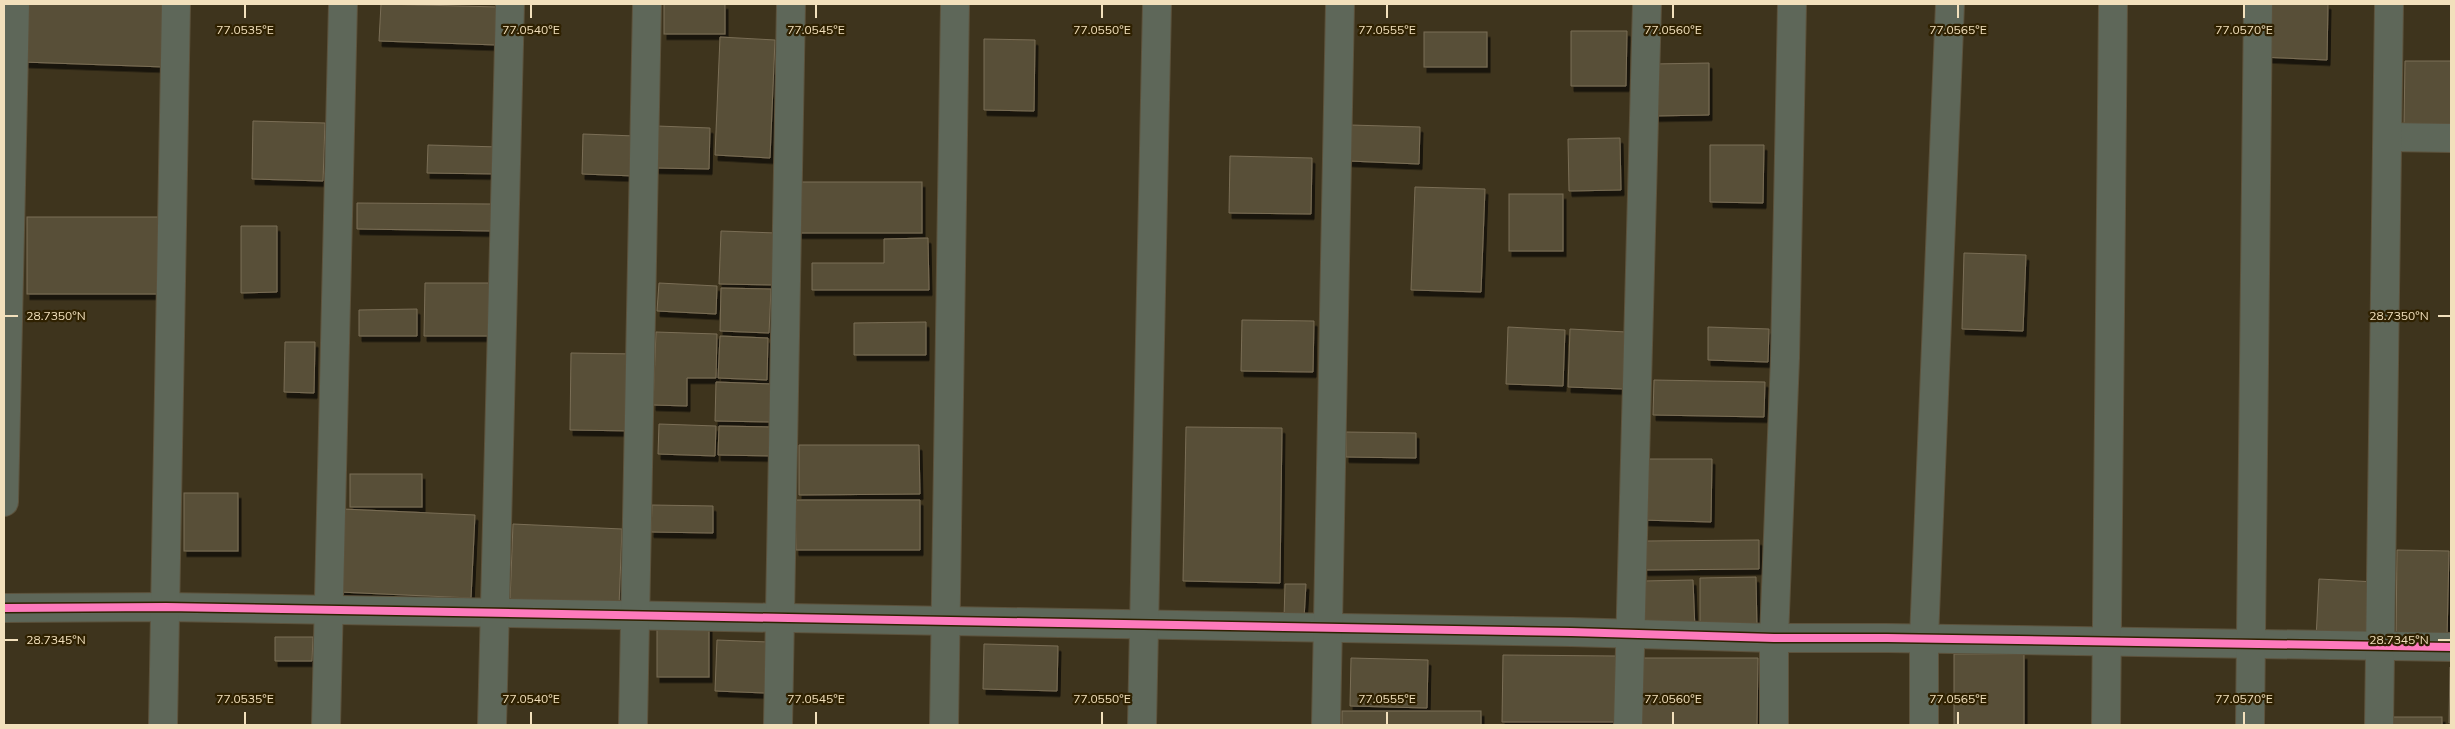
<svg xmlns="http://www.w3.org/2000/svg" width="2455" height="729" viewBox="0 0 2455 729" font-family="Mulish,sans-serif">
	<defs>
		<filter id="shadow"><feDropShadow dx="3" dy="5.5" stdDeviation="0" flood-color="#0009"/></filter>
	</defs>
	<rect width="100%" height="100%" fill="#3e341d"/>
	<g fill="#594f37" stroke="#7a6e56" filter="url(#shadow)">
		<polygon points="25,4 167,4 164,67 23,62"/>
		<polygon points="381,4 499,7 497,45 379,41"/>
		<rect x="664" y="4" width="61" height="30"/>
		<polygon points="2264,4 2328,4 2327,60 2261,57"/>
		<polygon points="1571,31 1627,31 1626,86 1571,86"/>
		<rect x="1424" y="32" width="63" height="35"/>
		<polygon points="720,37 775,40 770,158 715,155"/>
		<polygon points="984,39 1035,40 1034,111 984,110"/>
		<polygon points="2405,61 2451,61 2451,125 2404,125"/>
		<polygon points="1709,63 1709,115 1653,116 1653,64"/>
		<polygon points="253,121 325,123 323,181 252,179"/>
		<polygon points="1350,125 1420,127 1419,164 1349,161"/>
		<polygon points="657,126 710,128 709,169 656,168"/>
		<polygon points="583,134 635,136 634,176 582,174"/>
		<polygon points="1620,138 1621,190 1569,191 1568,139"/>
		<polygon points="428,145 500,147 499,174 427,173"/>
		<polygon points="1710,145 1764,145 1763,203 1710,202"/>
		<polygon points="1230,156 1312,158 1311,214 1229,213"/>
		<rect x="799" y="182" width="123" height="51"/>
		<polygon points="1415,187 1485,189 1481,292 1411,290"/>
		<rect x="1509" y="194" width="54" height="57"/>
		<polygon points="357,203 492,204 492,231 357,229"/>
		<rect x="27" y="217" width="133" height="77"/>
		<polygon points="241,226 277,226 277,292 241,293"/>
		<polygon points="721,231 776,233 775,285 719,284"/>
		<polygon points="928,238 929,290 812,290 812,263 884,263 884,239"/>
		<polygon points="1964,253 2026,255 2023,331 1962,329"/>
		<polygon points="425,283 492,283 492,336 424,336"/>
		<polygon points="659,283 717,286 716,314 657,311"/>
		<polygon points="721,288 771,289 769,333 720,331"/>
		<polygon points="417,309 417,336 359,336 359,310"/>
		<polygon points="1242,320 1314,321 1313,372 1241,371"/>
		<polygon points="926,322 926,355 854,355 854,323"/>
		<polygon points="1508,327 1565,330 1563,386 1506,384"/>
		<polygon points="1708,327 1769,329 1768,362 1708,360"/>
		<polygon points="1570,329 1626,332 1624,389 1568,387"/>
		<polygon points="656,332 717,334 716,378 687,378 687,406 653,405"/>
		<polygon points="720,336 768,338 767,380 718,378"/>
		<polygon points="285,342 315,342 314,393 284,392"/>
		<polygon points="571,353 636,354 635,431 570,430"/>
		<polygon points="1654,380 1765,382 1764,417 1653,415"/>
		<polygon points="716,382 772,384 771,422 715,421"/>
		<polygon points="659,424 716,426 715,456 658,454"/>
		<polygon points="719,426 774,427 773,456 718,455"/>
		<polygon points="1186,427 1282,428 1280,583 1183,581"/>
		<polygon points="1346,432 1416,433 1416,458 1346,457"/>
		<polygon points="799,445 919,445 920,494 799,495"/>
		<polygon points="1642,459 1712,459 1711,522 1641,520"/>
		<rect x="350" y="474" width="72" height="33"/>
		<rect x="184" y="493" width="54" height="58"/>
		<polygon points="795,500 920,500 920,550 796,550"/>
		<polygon points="652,505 713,506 713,533 651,532"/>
		<polygon points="343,509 475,515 471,598 339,592"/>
		<polygon points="513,524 622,529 619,606 510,601"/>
		<polygon points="1759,540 1759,569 1645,570 1645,541"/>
		<polygon points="2397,550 2449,551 2447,639 2396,638"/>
		<polygon points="1756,577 1757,630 1700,630 1700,578"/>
		<polygon points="2319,579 2376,582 2373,642 2316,639"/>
		<polygon points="1693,580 1695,630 1645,632 1643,581"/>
		<polygon points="1285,584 1306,584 1304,619 1284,619"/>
		<rect x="657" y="625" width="52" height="52"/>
		<polygon points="275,637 313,637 312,661 275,661"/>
		<polygon points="717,640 768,642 765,693 715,691"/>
		<polygon points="984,644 1058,646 1057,691 983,689"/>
		<rect x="1954" y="654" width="70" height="71"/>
		<polygon points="1503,655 1617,656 1617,722 1502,722"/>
		<polygon points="1351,658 1428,660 1427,708 1350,706"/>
		<polygon points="1641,658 1758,658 1757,725 1641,725"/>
		<polygon points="2450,667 2451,667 2451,723 2449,723"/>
		<rect x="1342" y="711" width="139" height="14"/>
		<rect x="2386" y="717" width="56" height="8"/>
	</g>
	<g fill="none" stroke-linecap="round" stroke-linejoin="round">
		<g stroke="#5c523c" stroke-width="30">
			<g id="minor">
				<polyline points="2388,137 2451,138"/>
				<polyline points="4,502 15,4"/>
				<polyline points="4,608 166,607 1571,632 1774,638 1887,638 2451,647"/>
				<polyline points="163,725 176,4"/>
				<polyline points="326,725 343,4"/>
				<polyline points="492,725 510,4"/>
				<polyline points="633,725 647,4"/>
				<polyline points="778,725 791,4"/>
				<polyline points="944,725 955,4"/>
				<polyline points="1142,725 1157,4"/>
				<polyline points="1326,725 1340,4"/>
				<polyline points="1628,725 1647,4"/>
				<polyline points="1774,725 1774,638 1785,358 1792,4"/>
				<polyline points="1924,725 1924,638 1950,4"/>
				<polyline points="2106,725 2113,4"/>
				<polyline points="2250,725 2258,4"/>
				<polyline points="2379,725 2389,4"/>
			</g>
		</g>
		<use href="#minor" stroke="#5e6759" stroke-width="28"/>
		<g stroke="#2f2101" stroke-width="11">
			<polyline id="cycleway" points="4,608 166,607 1571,632 1774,638 1887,638 2451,647"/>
		</g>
		<use href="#cycleway" stroke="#fd7abc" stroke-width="8"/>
	</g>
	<path fill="none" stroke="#f2e0bc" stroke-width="2" d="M245,5V18M531,5V18M816,5V18M1102,5V18M1387,5V18M1673,5V18M1958,5V18M2244,5V18M5,316H18M2438,316H2450M5,640H18M2438,640H2450M245,712V724M531,712V724M816,712V724M1102,712V724M1387,712V724M1673,712V724M1958,712V724M2244,712V724"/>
	<g font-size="12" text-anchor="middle" fill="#f2e0bc" stroke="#2f2101" stroke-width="4.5" stroke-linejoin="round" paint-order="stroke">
		<text x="245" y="34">77.0535°E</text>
		<text x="531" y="34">77.0540°E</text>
		<text x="816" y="34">77.0545°E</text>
		<text x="1102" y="34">77.0550°E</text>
		<text x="1387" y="34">77.0555°E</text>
		<text x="1673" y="34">77.0560°E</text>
		<text x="1958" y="34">77.0565°E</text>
		<text x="2244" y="34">77.0570°E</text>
		<text x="56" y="320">28.7350°N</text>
		<text x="2399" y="320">28.7350°N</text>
		<text x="56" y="644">28.7345°N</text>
		<text x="2399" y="644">28.7345°N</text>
		<text x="245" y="703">77.0535°E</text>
		<text x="531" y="703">77.0540°E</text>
		<text x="816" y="703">77.0545°E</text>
		<text x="1102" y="703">77.0550°E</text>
		<text x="1387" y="703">77.0555°E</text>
		<text x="1673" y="703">77.0560°E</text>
		<text x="1958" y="703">77.0565°E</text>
		<text x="2244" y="703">77.0570°E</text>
	</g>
	<rect width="2455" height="729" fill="none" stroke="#f2e0bc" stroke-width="10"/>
</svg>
